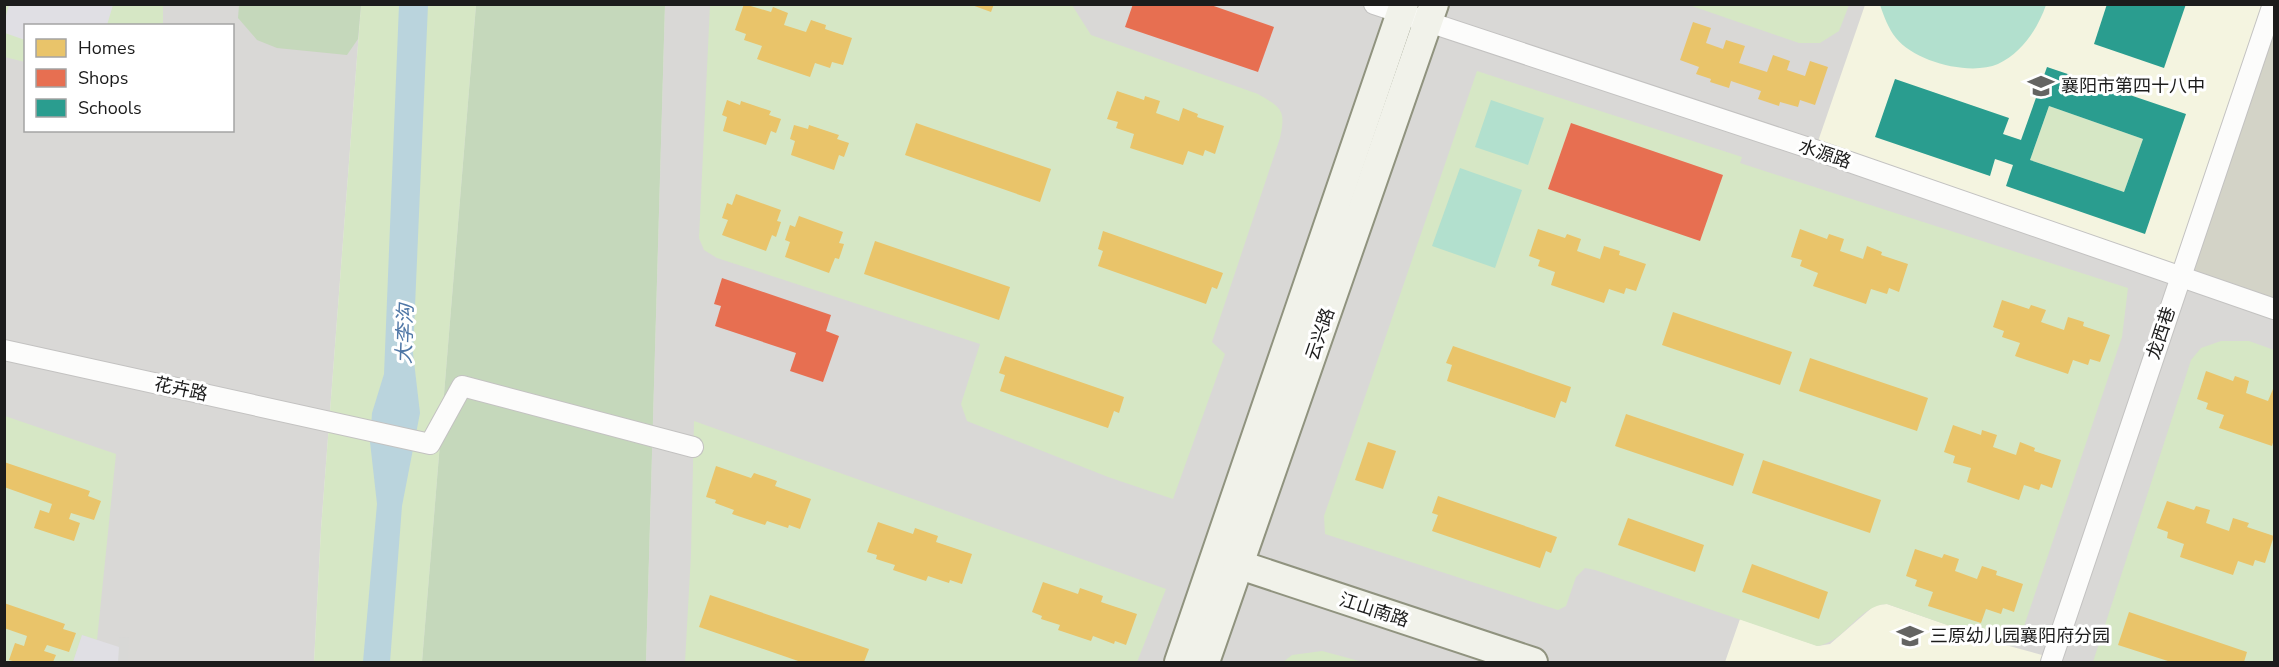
<svg xmlns="http://www.w3.org/2000/svg" width="2279" height="667" viewBox="0 0 2279 667" font-family="'Nunito Sans','Noto Sans SC',sans-serif">
	<rect width="100%" height="100%" fill="#eae9e5"/>
	<g fill="#d9d8d6" fill-rule="evenodd">
		<path d="M4,5H361L321,529L314,662H5ZM26,26H232V130H26Z"/>
		<polygon points="665,5 2274,5 2274,662 646,662"/>
	</g>
	<g fill="#f4f4e0">
		<polygon points="1865,5 2273,5 2180,277 1815,150"/>
		<polygon points="1887,604 2002,644 2053,658 2051,662 1725,662 1740,619 1818,646 1830,644 1875,605"/>
	</g>
	<polygon fill="#d8d8d6" points="119,637 129,638 128,662 118,662"/>
	<polygon fill="#d3d3c7" points="2274,5 2274,309 2180,277"/>
	<g fill="#d6e7c5">
		<polygon points="5,5 163,5 163,25 26,26 25,62 5,57"/>
		<polygon points="361,5 476,5 422,662 314,662 321,529"/>
		<path d="M710,5H1072L1091,35L1258,94C1282,108 1286,110 1280,138L1212,342L1225,354L1173,499L1108,477L967,421L961,404L980,344L717,258L704,250L699,238Z"/>
		<polygon points="1689,5 1849,5 1839,31 1820,43 1799,43"/>
		<path d="M1477,71L1742,157L1740,163L2128,288L2122,337L2020,638L2014,646L2002,644L1887,604C1858,605 1846,642 1817,646L1595,570L1585,568L1576,577L1566,606L1558,610L1325,534L1324,516Z"/>
		<polygon points="2049,106 2143,139 2124,192 2030,160"/>
		<polygon points="2221,341 2249,341 2274,350 2274,662 2093,662 2191,360 2201,348"/>
		<polygon points="5,416 116,454 97,640 82,635 73,662 5,662"/>
		<polygon points="694,421 1166,589 1137,662 685,662 691,554"/>
		<polygon points="1322,651 1363,662 1283,662 1292,655"/>
	</g>
	<g fill="#c5d8bb">
		<polygon points="239,5 361,5 358,39 347,55 277,48 257,40 238,18"/>
		<polygon points="476,5 665,5 646,662 422,662"/>
	</g>
	<g fill="#b2e0ce">
		<path d="M1880,5V4L2046,5C2038,28 2022,53 1998,64C1970,76 1915,62 1896,38C1888,28 1884,16 1880,5Z"/>
		<polygon points="1491,100 1544,118 1528,165 1475,147"/>
		<polygon points="1460,168 1522,190 1495,268 1432,246"/>
	</g>
	<g fill="#e0dfe4">
		<polygon points="9,5 9,4 113,5 107,25 26,26 25,40 5,33 5,19"/>
		<polygon points="82,635 119,647 118,662 73,662"/>
	</g>
	<polygon fill="#bad4dd" points="399,5 428,5 413,353 420,413 402,506 390,662 363,662 377,504 370,442 372,413 384,374"/>
	<g fill="#e9c46a">
		<polygon points="744,4 771,12 773,7 788,13 784,25 806,32 811,20 826,25 825,29 852,38 843,65 832,62 830,68 815,63 810,77 757,59 762,46 744,40 746,34 735,30"/>
		<polygon points="969,4 994,4 991,12"/>
		<polygon points="1693,22 1711,28 1706,43 1723,49 1726,40 1745,46 1739,63 1767,72 1773,55 1790,61 1787,70 1805,76 1810,61 1828,67 1815,105 1800,100 1798,107 1780,102 1779,106 1758,99 1761,91 1731,81 1729,88 1710,82 1711,79 1696,74 1699,67 1680,60"/>
		<polygon points="1117,91 1144,100 1145,96 1160,101 1156,113 1179,121 1183,108 1198,114 1197,117 1224,126 1215,154 1205,150 1203,156 1188,151 1183,165 1130,148 1134,134 1116,128 1118,122 1107,119"/>
		<polygon points="727,100 740,105 741,101 771,111 769,115 781,119 776,133 771,131 766,145 723,131 727,117 722,115"/>
		<polygon points="916,123 1051,169 1040,202 905,155"/>
		<polygon points="794,125 808,129 809,125 839,135 837,139 849,143 844,157 839,155 834,170 791,155 795,141 790,139"/>
		<polygon points="736,194 781,210 777,221 781,222 776,237 772,235 766,251 722,235 728,220 722,218 727,203 732,205"/>
		<polygon points="799,216 843,232 839,243 844,244 839,259 835,258 829,273 785,257 790,242 785,240 790,225 795,227"/>
		<polygon points="1538,229 1565,238 1567,234 1581,239 1577,251 1600,259 1604,246 1620,251 1619,255 1646,264 1636,291 1626,288 1624,294 1609,289 1604,303 1551,285 1555,272 1538,266 1540,260 1529,256"/>
		<polygon points="1800,229 1827,239 1829,234 1844,239 1840,251 1863,259 1867,246 1882,252 1881,255 1908,264 1899,292 1889,288 1887,294 1871,289 1866,304 1813,286 1818,273 1800,266 1802,260 1791,257"/>
		<polygon points="1103,231 1223,273 1217,289 1212,287 1206,304 1098,266 1103,251 1098,249"/>
		<polygon points="875,241 1010,287 999,320 864,274"/>
		<polygon points="2002,300 2029,309 2031,305 2046,310 2041,322 2064,330 2068,317 2084,322 2083,326 2110,335 2100,362 2090,359 2088,365 2073,360 2068,374 2015,356 2020,343 2002,337 2004,331 1993,327"/>
		<polygon points="1673,312 1792,352 1780,385 1662,345"/>
		<polygon points="1453,346 1571,387 1566,403 1561,401 1555,418 1447,381 1452,365 1446,363"/>
		<polygon points="1005,356 1124,397 1119,413 1114,411 1108,428 1000,391 1005,375 999,373"/>
		<polygon points="1810,358 1928,398 1917,431 1799,391"/>
		<polygon points="2206,371 2233,381 2235,376 2249,381 2246,393 2268,401 2273,389 2274,389 2274,439 2272,446 2219,428 2224,415 2206,409 2208,403 2197,399"/>
		<polygon points="1626,414 1744,454 1733,486 1615,446"/>
		<polygon points="1953,425 1981,435 1982,430 1997,435 1993,447 2016,455 2020,442 2035,448 2034,451 2061,460 2052,488 2041,484 2039,490 2024,485 2019,500 1967,482 1971,468 1953,463 1955,456 1944,452"/>
		<polygon points="1368,442 1396,451 1383,489 1355,480"/>
		<polygon points="1763,460 1881,500 1870,533 1752,493"/>
		<polygon points="4,462 90,491 88,496 101,501 94,520 71,513 69,519 80,523 74,541 34,528 40,510 49,513 52,504 4,487"/>
		<polygon points="716,466 751,478 754,473 777,481 775,486 811,499 800,529 789,525 788,528 767,521 765,525 732,514 734,510 715,503 716,500 706,497"/>
		<polygon points="1438,496 1557,537 1551,553 1546,551 1540,568 1432,531 1438,515 1432,513"/>
		<polygon points="2167,501 2194,510 2196,506 2210,510 2206,523 2229,531 2233,518 2249,523 2247,527 2274,536 2265,563 2255,560 2253,566 2238,561 2233,575 2180,557 2184,544 2167,538 2168,532 2157,528"/>
		<polygon points="1628,518 1704,545 1695,572 1618,545"/>
		<polygon points="878,522 913,534 915,528 938,536 936,542 972,554 962,584 950,580 949,583 928,576 926,581 893,570 895,565 876,559 877,555 867,552"/>
		<polygon points="1915,549 1942,558 1944,554 1959,559 1955,571 1977,579 1982,566 1997,571 1996,575 2023,584 2014,612 2003,608 2001,614 1986,609 1981,623 1928,606 1933,592 1915,586 1917,580 1906,576"/>
		<polygon points="1752,564 1828,592 1819,619 1742,592"/>
		<polygon points="1043,582 1078,594 1080,588 1103,596 1101,602 1137,614 1126,645 1115,641 1114,644 1093,636 1091,641 1058,630 1060,625 1041,619 1042,616 1032,612"/>
		<polygon points="710,595 869,649 864,662 801,662 699,627"/>
		<polygon points="4,603 65,624 63,629 76,633 69,652 47,645 44,651 56,655 53,662 16,662 9,660 15,643 24,646 27,636 4,628"/>
		<polygon points="2129,612 2247,652 2244,662 2171,662 2118,645"/>
	</g>
	<g fill="#e76f51">
		<polygon points="1133,4 1208,4 1274,27 1258,72 1125,27"/>
		<polygon points="1571,123 1723,175 1700,241 1548,189"/>
		<polygon points="722,278 831,315 826,331 839,336 823,382 790,371 796,353 715,326 721,306 714,304"/>
	</g>
	<g fill="#2a9d8f" fill-rule="evenodd">
		<polygon points="2107,4 2186,4 2164,68 2094,44"/>
		<path d="M2047,67L2186,114L2145,234L2006,186L2013,165L1995,159L1990,176L1875,137L1895,79L2009,118L2003,134L2021,140ZM2049,106L2143,139L2124,192L2030,160Z"/>
	</g>
	<g fill="none" stroke-linecap="round" stroke-linejoin="round">
		<g stroke="#c3c2c1" stroke-width="22">
			<g id="street">
				<polyline points="1374,4 1815,150 2274,309"/>
				<polyline points="4,350 430,444 462,386 693,447"/>
				<polyline points="2051,662 2273,4"/>
			</g>
		</g>
		<g stroke="#90937f" stroke-width="32">
			<g id="secondary">
				<polyline points="1222,559 1533,662"/>
				<polyline points="1179,662 1404,4"/>
				<polyline points="1205,662 1434,4"/>
			</g>
		</g>
		<use href="#street" stroke="#fcfcfb" stroke-width="20"/>
		<use href="#secondary" stroke="#f1f2ea" stroke-width="28"/>
	</g>
	<defs>
		<g id="school-bare" transform="scale(2.07)"><path d="M0-5L7-2L0 1L-7-2ZM-4 1L0 2.5L4 1V4Q0 6-4 4Z" fill="#646462" stroke="#fff" stroke-width="2.5" paint-order="stroke"/></g>
	</defs>
	<g fill-rule="evenodd">
		<use href="#school-bare" x="2041" y="86"/>
		<use href="#school-bare" x="1910" y="636"/>
	</g>
	<g text-anchor="middle" dominant-baseline="central" stroke-width="6" stroke-linejoin="round" paint-order="stroke">
		<g font-size="18" fill="#1c1c1c" stroke="#fff" text-anchor="start">
			<text x="2061" y="86">襄阳市第四十八中</text>
			<text x="1930" y="636">三原幼儿园襄阳府分园</text>
		</g>
		<g font-size="18" fill="#1c1c1c" stroke="#fff">
			<text transform="translate(1825 154) rotate(19)">水源路</text>
			<text transform="translate(2161 333) rotate(-72)">龙西巷</text>
			<text transform="translate(1320 334) rotate(-71)">云兴路</text>
			<text transform="translate(181 389) rotate(12)">花卉路</text>
			<text transform="translate(1374 610) rotate(18)">江山南路</text>
		</g>
		<g font-size="20" font-style="italic" fill="#4f77a6" stroke="#fff">
			<text transform="translate(405 334) rotate(-88)">大李沟</text>
		</g>
	</g>
	<rect width="2279" height="667" fill="none" stroke="#1c1c1c" stroke-width="12"/>
	<rect x="24" y="24" width="210" height="108" fill="#ffffff" stroke="#a4a4a4" stroke-width="1.5"/>
	<rect x="36" y="39" width="30" height="18" fill="#e9c46a" stroke="#a4a4a4" stroke-width="1.5"/>
	<text x="78" y="54" font-size="18" fill="#1c1c1c">Homes</text>
	<rect x="36" y="69" width="30" height="18" fill="#e76f51" stroke="#a4a4a4" stroke-width="1.5"/>
	<text x="78" y="84" font-size="18" fill="#1c1c1c">Shops</text>
	<rect x="36" y="99" width="30" height="18" fill="#2a9d8f" stroke="#a4a4a4" stroke-width="1.5"/>
	<text x="78" y="114" font-size="18" fill="#1c1c1c">Schools</text>
</svg>
